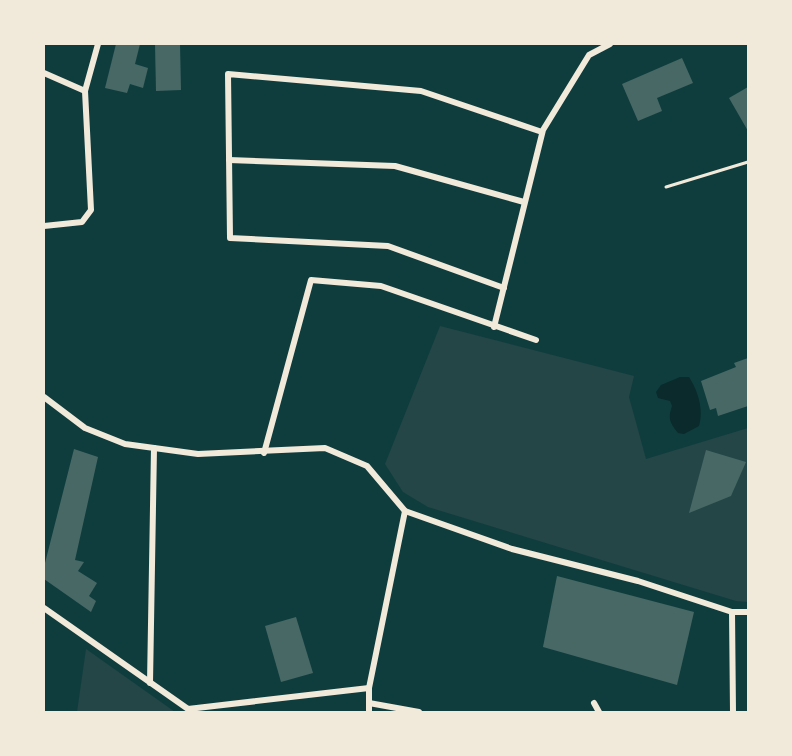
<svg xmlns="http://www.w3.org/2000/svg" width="792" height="756" viewBox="0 0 792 756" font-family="'IBM Plex Sans',sans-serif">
	<rect width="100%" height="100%" fill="#0f3d3e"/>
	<g fill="#244646">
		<polygon points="440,326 634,376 629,397 646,459 748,428 748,602 736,601 428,507 403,492 385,464"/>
		<polygon points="86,649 175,712 77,712"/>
	</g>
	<path fill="#0a2a2b" d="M680,377H689C698,391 704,410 699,426L684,434L678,433C669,422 668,418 672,406L670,401L658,398L656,392L661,385Z"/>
	<g fill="#486865">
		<polygon points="116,44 140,44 135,64 148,68 143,88 130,84 127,93 105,88"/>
		<polygon points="155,44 180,44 181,90 156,91"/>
		<polygon points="682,58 693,83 657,98 662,111 638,121 622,84"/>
		<polygon points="748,87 748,131 729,98"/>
		<polygon points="748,358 748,406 718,416 716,408 710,410 701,381 736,367 734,363"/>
		<polygon points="74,449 98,457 75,560 84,562 78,571 97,583 89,596 96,601 91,612 44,579 44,567"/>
		<polygon points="706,450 746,462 731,496 689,513"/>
		<polygon points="557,576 694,612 677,685 543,647"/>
		<polygon points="296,617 313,673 281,682 265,626"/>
	</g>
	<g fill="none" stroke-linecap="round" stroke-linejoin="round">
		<polyline stroke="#f1e9da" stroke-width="3" points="666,187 748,162"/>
		<g stroke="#f1e9da" stroke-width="6">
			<polyline points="44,73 85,91"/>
			<polyline points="229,160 395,166 524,202"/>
			<polyline points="44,226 82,222 91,210 85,91 98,44"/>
			<polyline points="504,288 388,246 230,238 228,74 421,91 542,132"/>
			<polyline points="494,327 543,130 589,55 610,44"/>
			<polyline points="44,397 85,428 125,444 198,454 325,448 367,466 405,511 512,549 638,581 732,612 748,612"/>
			<polyline points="264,453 311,280 381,286 536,340"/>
			<polyline points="44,608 188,709 369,688"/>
			<polyline points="732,612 733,712"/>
			<polyline points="150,683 154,448"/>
			<polyline points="369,703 419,712"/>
			<polyline points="594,703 599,712"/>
			<polyline points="369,712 369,688 405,511"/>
		</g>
	</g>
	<rect width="792" height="756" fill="none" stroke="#f1e9da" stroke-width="90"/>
</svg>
